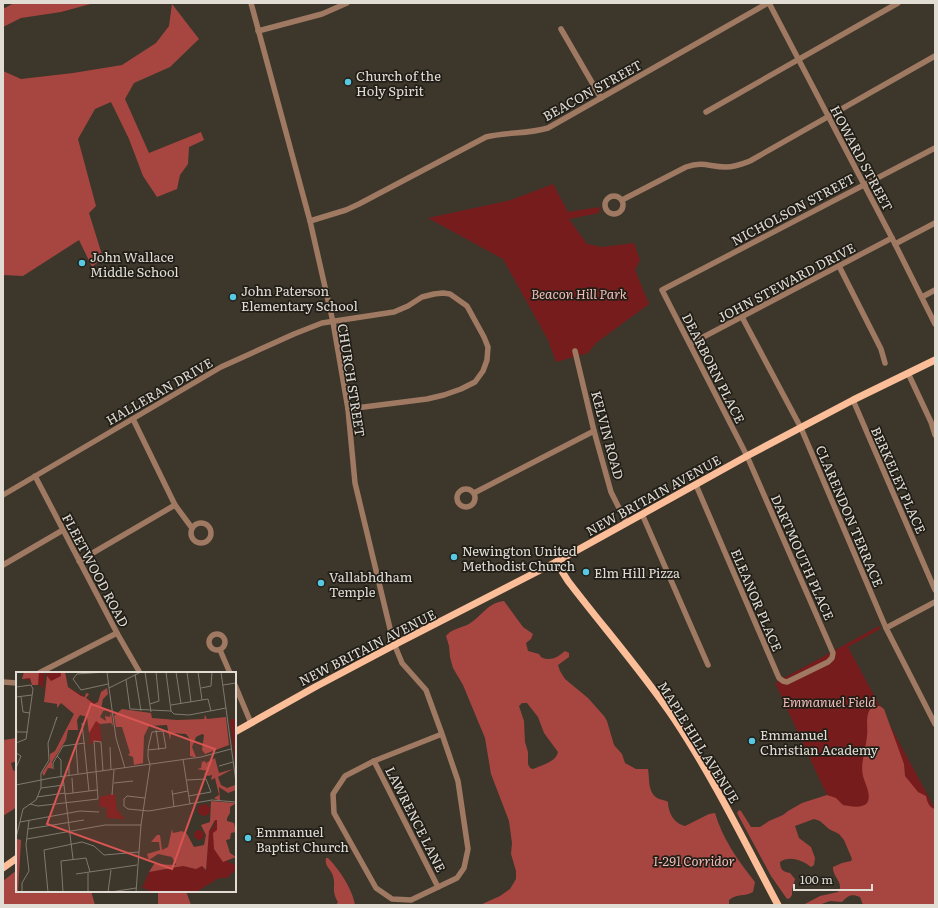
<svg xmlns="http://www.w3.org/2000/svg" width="938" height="908" viewBox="0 0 938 908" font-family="Literata,serif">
	<rect width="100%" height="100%" fill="#3d362a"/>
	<g fill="#761c1c">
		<polygon points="553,184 568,212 600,207 599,213 569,219 587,244 602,247 634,243 640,260 635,270 649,304 596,343 588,353 556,362 548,340 503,259 428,218 511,200"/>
		<polygon points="879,626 880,629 848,647 935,809 935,905 841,820 825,791 775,683"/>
	</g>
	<g fill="#a74641" fill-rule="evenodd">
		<polygon points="14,3 94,3 61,12 21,18 3,27 3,9"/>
		<polygon points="172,4 199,39 170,67 134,83 125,99 149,153 201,132 204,140 189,147 188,164 180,175 177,189 157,197 143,176 129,139 111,102 95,109 78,139 96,206 89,213 103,258 92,267 79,240 23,276 3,275 3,71 21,79 73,73 122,65 156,43 169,26"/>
		<path d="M504,601L523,627L533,634L531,639L526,643L528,651L539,654L541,657C550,662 558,657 565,651L569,653V657L558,665L560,671L565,679L588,698L604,716L607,721L614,745L622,754L625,763L636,769H648C650,780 647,793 659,799C662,800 665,800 668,802C668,812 674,824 685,826L709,814L715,813C722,838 739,862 755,882L753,892C744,897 738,893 729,900V905H480L500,896L510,889L516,879V871L511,854L512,843L509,821L491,774L485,738L463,685L453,668L450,657L449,646L446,636C451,629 461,628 469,624C481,617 487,603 504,601ZM522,703H527L538,717L544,733L558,752C556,762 542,765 533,769L530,768L528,764V752L525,742L524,721L519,706Z"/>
		<path d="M873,706H880L884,709L904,764L905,776L918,792L926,796C927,801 929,808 935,809V905H863L860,897C851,893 848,896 842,902L830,901L819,905H803L820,896L838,892C845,883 832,877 833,867L842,863L851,861L852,859L844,840L839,834L829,829L820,821L814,819L795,826L799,838L811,847L815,858L814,865L811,867C803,860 789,855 780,862C780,870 784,872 790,873L795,879L792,890V895L790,898L787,899L771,876L737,813L739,810L741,811L751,827H760L769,821L783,815L788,811L802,803L827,795L836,798L843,805C849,806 862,809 867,803C872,795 865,784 863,776C860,763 866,749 867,736C868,729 866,721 868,714C869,711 870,708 873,706Z"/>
		<polygon points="17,738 17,761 11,763 13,770 17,772 17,807 3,816 3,740"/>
		<path d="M328,858C339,869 353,890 355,905H336L338,902C331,890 336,887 333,876C331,869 324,866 326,858Z"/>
		<polygon points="17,870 17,891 91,891 95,905 3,905 3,881"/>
		<polygon points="158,891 186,891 191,905 158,905"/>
	</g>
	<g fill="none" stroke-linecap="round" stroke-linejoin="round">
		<g stroke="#9f7962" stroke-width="5.5">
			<polyline points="251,3 310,221 333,322 348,409 355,483 393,641 402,663 426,690 442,734 458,781 468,849 464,868 457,878 411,900 392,899 376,888 334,813 333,794 345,776 374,761 442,734"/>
			<polyline points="769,3 892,238 935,324"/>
			<polyline points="561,29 601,98"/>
			<polyline points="258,31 322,14 347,3"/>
			<polyline points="706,112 898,3"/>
			<circle cx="614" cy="205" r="9"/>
			<path d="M622,200L686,167C704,161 709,167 726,167C735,167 742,164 750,161L935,56"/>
			<path d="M310,221L346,210L359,204L486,137C506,132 528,134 548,128L768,3"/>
			<polyline points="895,244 935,223"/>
			<polyline points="839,266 881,349 885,363"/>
			<polyline points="922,297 935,290"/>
			<polyline points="742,317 801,428 886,628 935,724"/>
			<polyline points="690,344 892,238"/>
			<polyline points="575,351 594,431 611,492 626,522"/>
			<polyline points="908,373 931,422 935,435"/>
			<polyline points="853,400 935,590"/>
			<polyline points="133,419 175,505 192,528"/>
			<polyline points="35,476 117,633 140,673"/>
			<polyline points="696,485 779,678 783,681 787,682 828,662 832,658 833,653 830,646 747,456 662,290 935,148"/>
			<circle cx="466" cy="498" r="9"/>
			<polyline points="474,493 594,431"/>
			<polyline points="3,495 221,367 294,334 322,323 394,312 408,306 422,297 434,294 443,293 450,294 467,306 484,337 488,347 487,360 483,371 475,382 461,389 444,395 427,399 348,409"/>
			<polyline points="642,514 708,665"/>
			<circle cx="201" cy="533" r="10"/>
			<polyline points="79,561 175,505"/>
			<polyline points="3,565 63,530"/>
			<polyline points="886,628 935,602"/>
			<circle cx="217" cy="642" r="8"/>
			<polyline points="220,650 230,673"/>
			<polyline points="39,673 117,633"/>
			<polyline points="3,682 17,683"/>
			<polyline points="235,685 251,723"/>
			<polyline points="374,761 438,887"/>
		</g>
		<g stroke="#fbbe98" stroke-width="7">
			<path d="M556,562L568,581C603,627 642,671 675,720C714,779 745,843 778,905"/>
			<polyline points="235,732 315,687 400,642 556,562 747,456 853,400 935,360"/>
			<polyline points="3,868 17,858"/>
		</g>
	</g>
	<g fill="#57c9e2" stroke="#211e18" stroke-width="1.5">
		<circle cx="348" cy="82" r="4"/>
		<circle cx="82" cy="263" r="4"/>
		<circle cx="233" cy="297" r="4"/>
		<circle cx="454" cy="557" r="4"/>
		<circle cx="586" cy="572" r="4"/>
		<circle cx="321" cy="583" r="4"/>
		<circle cx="752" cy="741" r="4"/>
		<circle cx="248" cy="838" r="4"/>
	</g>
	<g text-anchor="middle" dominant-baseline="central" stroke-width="3.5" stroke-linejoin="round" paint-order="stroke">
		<g font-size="13" fill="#e1ddd5" stroke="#211e18" text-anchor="start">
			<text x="356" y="75">Church of the<tspan x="356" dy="15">Holy Spirit</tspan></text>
			<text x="90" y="256">John Wallace<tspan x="90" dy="15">Middle School</tspan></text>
			<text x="241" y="290">John Paterson<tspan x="241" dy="15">Elementary School</tspan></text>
			<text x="462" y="550">Newington United<tspan x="462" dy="15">Methodist Church</tspan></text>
			<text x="594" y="572">Elm Hill Pizza</text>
			<text x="329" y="576">Vallabhdham<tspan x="329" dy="15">Temple</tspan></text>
			<text x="760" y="734">Emmanuel<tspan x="760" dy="15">Christian Academy</tspan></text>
			<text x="256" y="831">Emmanuel<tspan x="256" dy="15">Baptist Church</tspan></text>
		</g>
		<g font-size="13" fill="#e1ddd5" stroke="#211e18">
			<text transform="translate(592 90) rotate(-29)">BEACON STREET</text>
			<text transform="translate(862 158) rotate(62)">HOWARD STREET</text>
			<text transform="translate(793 209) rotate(-28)">NICHOLSON STREET</text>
			<text transform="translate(786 282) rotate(-28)">JOHN STEWARD DRIVE</text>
			<text transform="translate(714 368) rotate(63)">DEARBORN PLACE</text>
			<text transform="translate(352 380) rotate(81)">CHURCH STREET</text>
			<text transform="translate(159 391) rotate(-30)">HALLERAN DRIVE</text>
			<text transform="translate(608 435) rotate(75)">KELVIN ROAD</text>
			<text transform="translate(899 480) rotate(66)">BERKELEY PLACE</text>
			<text transform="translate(653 495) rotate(-29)">NEW BRITAIN AVENUE</text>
			<text transform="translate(850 516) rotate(67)">CLARENDON TERRACE</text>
			<text transform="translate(803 557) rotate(66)">DARTMOUTH PLACE</text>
			<text transform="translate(96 570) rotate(62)">FLEETWOOD ROAD</text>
			<text transform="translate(757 600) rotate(67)">ELEANOR PLACE</text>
			<text transform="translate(367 647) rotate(-27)">NEW BRITAIN AVENUE</text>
			<text transform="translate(699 742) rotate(58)">MAPLE HILL AVENUE</text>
			<text transform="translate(416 819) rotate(63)">LAWRENCE LANE</text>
		</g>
		<g font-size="13" font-style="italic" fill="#f2bcb6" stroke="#211e18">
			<text x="579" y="293">Beacon Hill Park</text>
			<text x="829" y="701">Emmanuel Field</text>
			<text x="694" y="860">I-291 Corridor</text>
		</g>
	</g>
	<g transform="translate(16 672)">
		<rect width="220" height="220" fill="#3d362a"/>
		<path d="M8,0H29L27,16L16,7L15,12L14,7L9,8ZM31,0H46L50,14L81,32L86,69L69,72L74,70L71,45L29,19ZM216,47H220V100L214,49ZM95,122H99L101,138L109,147L91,146V141H86L91,140L90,136L83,134L84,125ZM182 138a6 6 0 1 1 12 0a6 6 0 1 1-12 0ZM199,148H201V158L198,177L208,189L211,187L212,190L220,193V197L211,206H203L180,220H138L126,216L133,200L167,194L178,196L186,194L190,199L193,159L198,154ZM178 163a5 5 0 1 1 10 0a5 5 0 1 1-10 0Z" fill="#761c1c"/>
		<path d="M8,0H23L22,13H16L14,6L6,7ZM45,0H49L52,15L65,24L69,25L70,21L73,22L70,26L78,32L82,30L85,20L91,16L92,22L87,27L85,37H94L87,39L84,45L90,49L89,44L94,45L95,40L97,54L95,51L84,52L80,49L73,61L71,45L64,43L61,48L62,58H52L50,68L36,90V95L39,97L32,96L28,104L26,101L34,89V82L39,79L58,42L45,31L41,36V32L28,30L31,4L35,9L45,4ZM106,37L135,41L136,46L161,48L188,47L189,43L191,47L210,45L213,73L189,82L186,78L188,63L186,62L180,65L176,75L180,85H178L174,84V67L170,62L155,61L154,68L151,53L133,54L128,64L127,91L118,93L117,85L112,83L114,81L106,55H100L98,44ZM199,86L203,101L217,97L202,105L205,113L211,116L219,113L220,118L212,121L203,115L204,129L198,126L203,123L199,106L195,108L196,103L192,104L188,102L192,99L181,97L185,96L186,90L189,89L191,95L190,91ZM195,129L220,131L214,135V141L211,146V149L218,151L220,160L215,161L214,167L210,168L214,181L220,185L207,190L198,177L197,161L201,158V148H199L193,159L190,198L186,194L180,197L167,194L133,200L138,192L160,193L156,185L142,182L133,188L131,182L144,178L143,170H135L141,163H144L146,178L152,175L156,157L157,161L166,159L171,162L178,175L188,173L190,163L185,153L194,150ZM1,167L5,168L2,220H0Z" fill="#a74641"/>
		<path fill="none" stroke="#7f796e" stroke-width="1" d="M90,0L61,2L57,7L65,18L92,12M91,0L93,16M129,0L135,40M150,0L155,39M160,0L165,32M171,0L175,30M182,0L186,28M205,0L220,110M119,2L125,39M110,8L114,37L155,39L158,42L173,43L210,36M207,13L220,11M0,15L15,13L17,17L10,67L0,71M185,16L195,14L196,0M0,25L16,23M5,25L7,40L14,41M134,32L143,29L140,0M155,33L192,27L195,39M66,51L73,119M0,54L1,60H12M140,58L143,78M60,72L62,102M94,75L95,98M0,81L5,84L0,96M41,84L45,88V105M167,87L174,132M53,91V104M203,94L217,90M37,96V91L47,74L69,71M109,96L100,66L93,16L125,0M47,105L57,187M56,106L57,121M171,108L190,107L195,120L173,124M98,111L117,109M0,113L35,106L185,85L215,77M25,116L48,113M156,118L158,135M49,122L81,118M157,122L172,119M96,123L98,98M21,125L49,121M129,126L111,124L108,127V134L112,137L133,139L196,128L220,130M14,132L22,134L82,127L78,69L85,70L87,99M4,150L64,139L83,140M12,157L68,148M0,166L7,137L20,128L25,116V101L33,88L32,71L41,45L40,48M11,167L89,153H125M72,201V220M60,202L121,193M6,220V211L13,199L10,173L13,148M32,220L28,178L66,170L78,174L88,183L123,180M47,220L45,189L70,186L74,200M92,220L95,198M95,220L120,216M120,220L125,153L134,93L132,85V78L133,72L136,60L147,59L150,76L132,78"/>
		<path fill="#d95553" fill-opacity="0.15" stroke="#d95553" stroke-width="2" d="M75,32L199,77L156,197L31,152Z"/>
		<rect width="220" height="220" fill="none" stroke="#e1ddd5" stroke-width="2"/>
	</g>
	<rect width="938" height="908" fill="none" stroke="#e1ddd5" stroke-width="8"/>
	<path d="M794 884v6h78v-6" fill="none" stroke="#e1ddd5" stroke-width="2"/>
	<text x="800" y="884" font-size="12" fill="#e1ddd5" stroke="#211e18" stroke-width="3" paint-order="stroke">100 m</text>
</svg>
